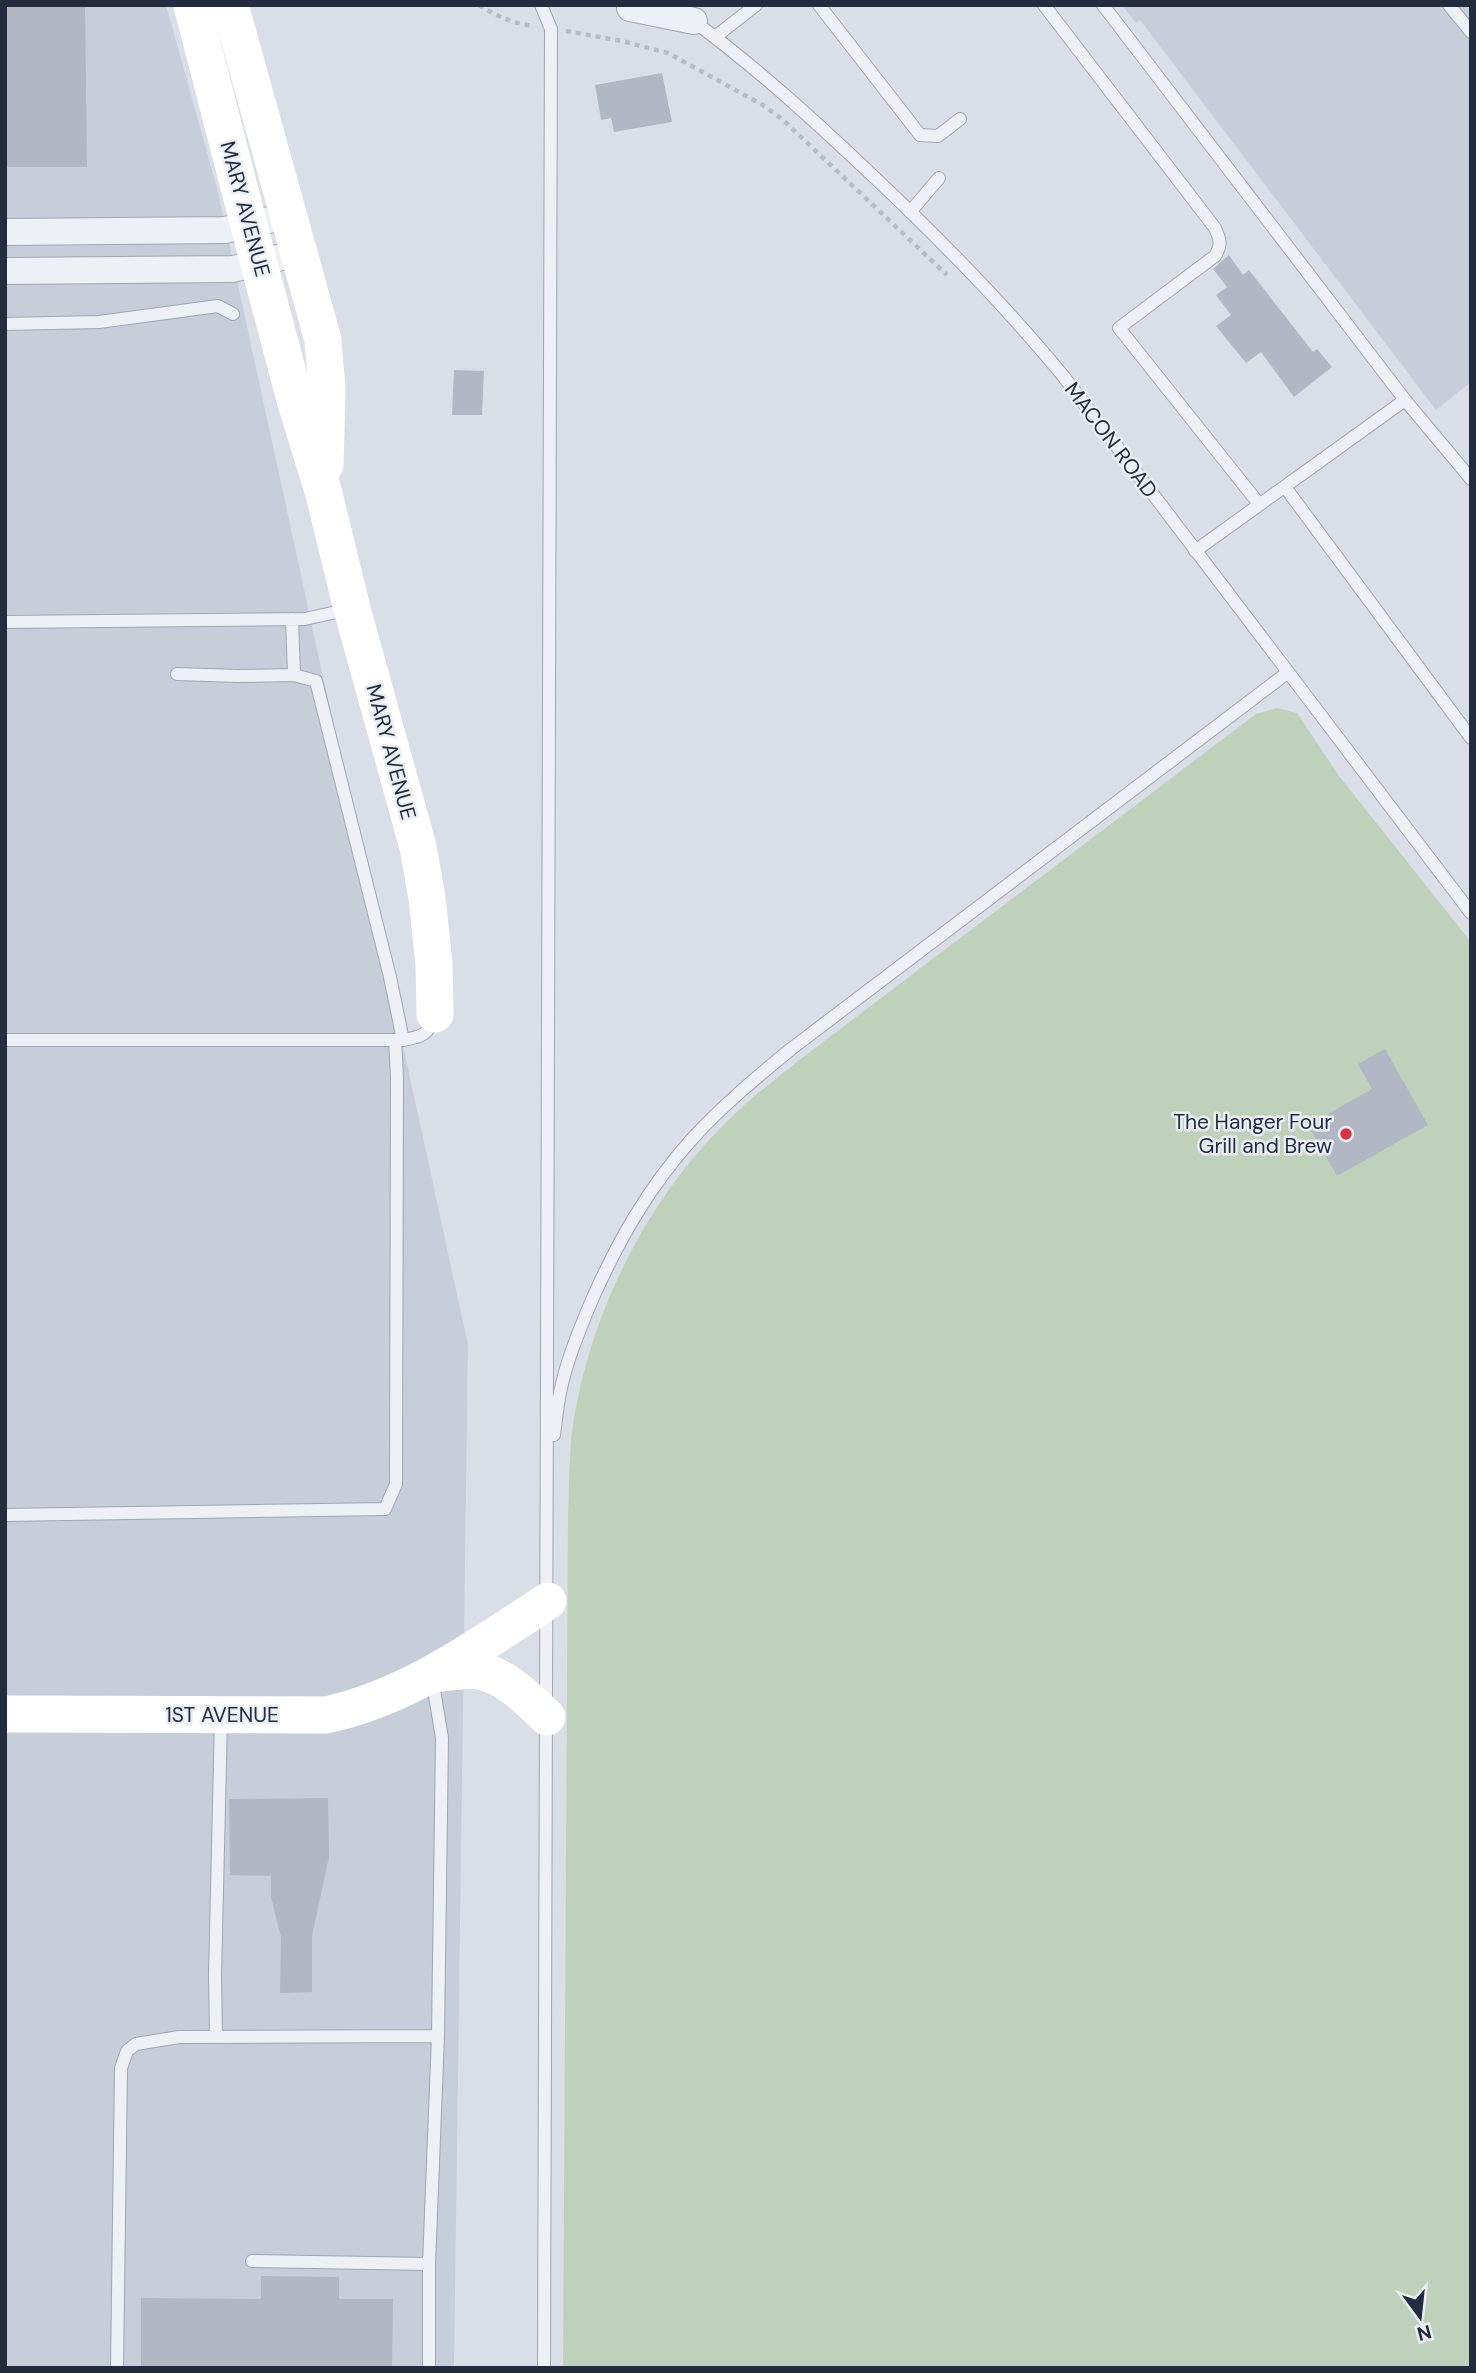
<svg xmlns="http://www.w3.org/2000/svg" width="1476" height="2373" viewBox="0 0 1476 2373" font-family="'DM Sans',sans-serif">
  <style>
    .built { fill: #c8ced9 }
    .green { fill: #c0d1bb }
    .building { fill: #b1b8c4 }
    .lines { fill: none; stroke-linecap: round; stroke-linejoin: round }
    .lane-casing { stroke: #9fa6b1; stroke-width: 14 }
    .street-casing { stroke: #9fa6b1; stroke-width: 28 }
    .path { stroke: #b8bdc5; stroke-width: 4.5; stroke-dasharray: 5 5; stroke-linecap: butt }
    .lane { stroke: #edf0f5; stroke-width: 12 }
    .street { stroke: #edf0f5; stroke-width: 26 }
    .secondary { stroke: #fff; stroke-width: 37 }
    .poi-dot { fill: #da3145; stroke: #eaeef5; stroke-width: 2.5 }
    .labels { text-anchor: middle; stroke-width: 5; stroke-linejoin: round; paint-order: stroke }
    .street-label { font-size: 21px; fill: #232c3e; stroke: #eaeef5 }
    .poi-label { font-size: 21px; fill: #232c3e; stroke: #eaeef5; text-anchor: end }
  </style>
  <rect width="100%" height="100%" fill="#dadfe7"/>
  <path class="built" d="M 5,5 L 166,5 L 217,188 L 468,1345 L 454,2368 L 5,2368 Z
    M 1122,5 L 1471,5 L 1471,382 L 1436,410 L 1140,20 L 1136,23 Z"/>
  <path class="green" d="M 1277,708 L 1297,713 L 1339,776 L 1471,942 L 1471,2368 L 563,2368 L 568,1515 C 569,1491 569,1465 571,1440 C 586,1317 648,1193 740,1109 C 758,1092 779,1077 798,1061 L 1256,714 Z"/>
  <path class="building" d="M 5,5 L 85,5 L 87,167 L 5,167 Z
    M 662,73 L 672,122 L 614,132 L 611,118 L 601,120 L 595,85 Z
    M 1229,255 L 1243,275 L 1249,270 L 1313,352 L 1317,349 L 1332,367 L 1294,397 L 1261,352 L 1246,363 L 1216,326 L 1231,315 L 1216,295 L 1227,287 L 1213,269 Z
    M 454,370 L 484,371 L 482,415 L 452,415 Z
    M 1385,1049 L 1428,1125 L 1337,1176 L 1308,1125 L 1372,1089 L 1358,1064 Z
    M 328,1798 L 329,1857 L 312,1936 L 312,1992 L 280,1993 L 281,1937 L 271,1897 L 271,1876 L 230,1875 L 229,1799 Z
    M 261,2276 L 339,2277 L 339,2299 L 393,2299 L 392,2368 L 141,2368 L 141,2298 L 261,2299 Z"/>
  <g class="lines">
    <defs>
      <path id="lane" d="M 541,5 L 551,29 L 544,2368
        M 819,5 L 920,135 L 938,136 L 960,119
        M 1044,5 L 1215,228 C 1220,239 1222,245 1215,256 L 1119,328 L 1259,504
        M 1103,5 L 1405,400
        M 1449,5 L 1471,32
        M 692,20 C 757,68 815,121 873,176 C 941,240 1005,305 1064,377 L 1471,913
        M 715,37 L 756,5
        M 910,212 L 939,178
        M 5,324 L 99,322 L 218,306 L 233,314
        M 1285,487 L 1471,738
        M 1195,551 L 1405,400 L 1471,479
        M 292,619 L 294,675
        M 5,622 L 305,619 L 350,609
        M 177,674 L 238,676 L 294,675 L 316,681 L 390,977 L 403,1040
        M 5,1040 L 403,1040 C 421,1037 429,1035 434,1016
        M 554,1435 C 556,1421 557,1407 560,1393 C 566,1362 579,1331 591,1302 C 618,1241 648,1188 692,1139 C 722,1106 757,1077 791,1049 L 1287,673
        M 5,1515 L 385,1509 L 396,1484 L 397,1077 L 395,1040
        M 216,2037 L 215,1975 L 221,1719
        M 252,2261 L 429,2264
        M 117,2368 L 121,2068 L 127,2051 L 136,2044 L 179,2037 L 438,2036
        M 429,2368 L 429,2264 L 438,2036 L 442,1738 L 432,1678"/>
      <path id="street" d="M 630,8 L 694,21
        M 5,232 L 225,230 L 287,216
        M 5,271 L 233,269 L 298,253"/>
    </defs>
    <use href="#lane" class="lane-casing"/>
    <use href="#street" class="street-casing"/>
    <path class="path" d="M 479,5 C 496,16 512,23 533,26
      M 566,31 L 622,41 L 668,53 L 761,104 L 782,119 L 947,275"/>
    <use href="#lane" class="lane"/>
    <use href="#street" class="street"/>
    <path class="secondary" d="M 192,5 L 259,264 L 296,403 L 324,494 L 352,609 L 418,847 L 427,898 L 434,964 L 435,1014
      M 230,5 L 323,340 L 327,390 L 325,465
      M 436,1674 C 449,1672 466,1669 480,1671 C 506,1676 529,1700 547,1717
      M 5,1714 L 326,1715 C 407,1698 479,1646 548,1601"/>
  </g>
  <circle class="poi-dot" cx="1346" cy="1134" r="7"/>
  <g class="labels">
    <g class="street-label">
      <text transform="translate(245 209) rotate(75)" y="7">MARY AVENUE</text>
      <text transform="translate(1111 440) rotate(53)" y="7">MACON ROAD</text>
      <text transform="translate(391 752) rotate(75)" y="7">MARY AVENUE</text>
      <text x="222" y="1722">1ST AVENUE</text>
    </g>
    <g class="poi-label">
      <text x="1332" y="1129">The Hanger Four<tspan x="1332" dy="24">Grill and Brew</tspan></text>
    </g>
  </g>
  <rect width="1476" height="2373" fill="none" stroke="#232c3e" stroke-width="14"/>
  <g transform="translate(1420 2317) rotate(165)" stroke="#eaeef5" stroke-width="5" paint-order="stroke">
  <path d="M0-5L12 26L0 18L-12 26Z" fill="#232c3e"/>
  <text y="-10" font-size="19" font-weight="bold" text-anchor="middle" fill="#232c3e">N</text>
  </g>
</svg>
